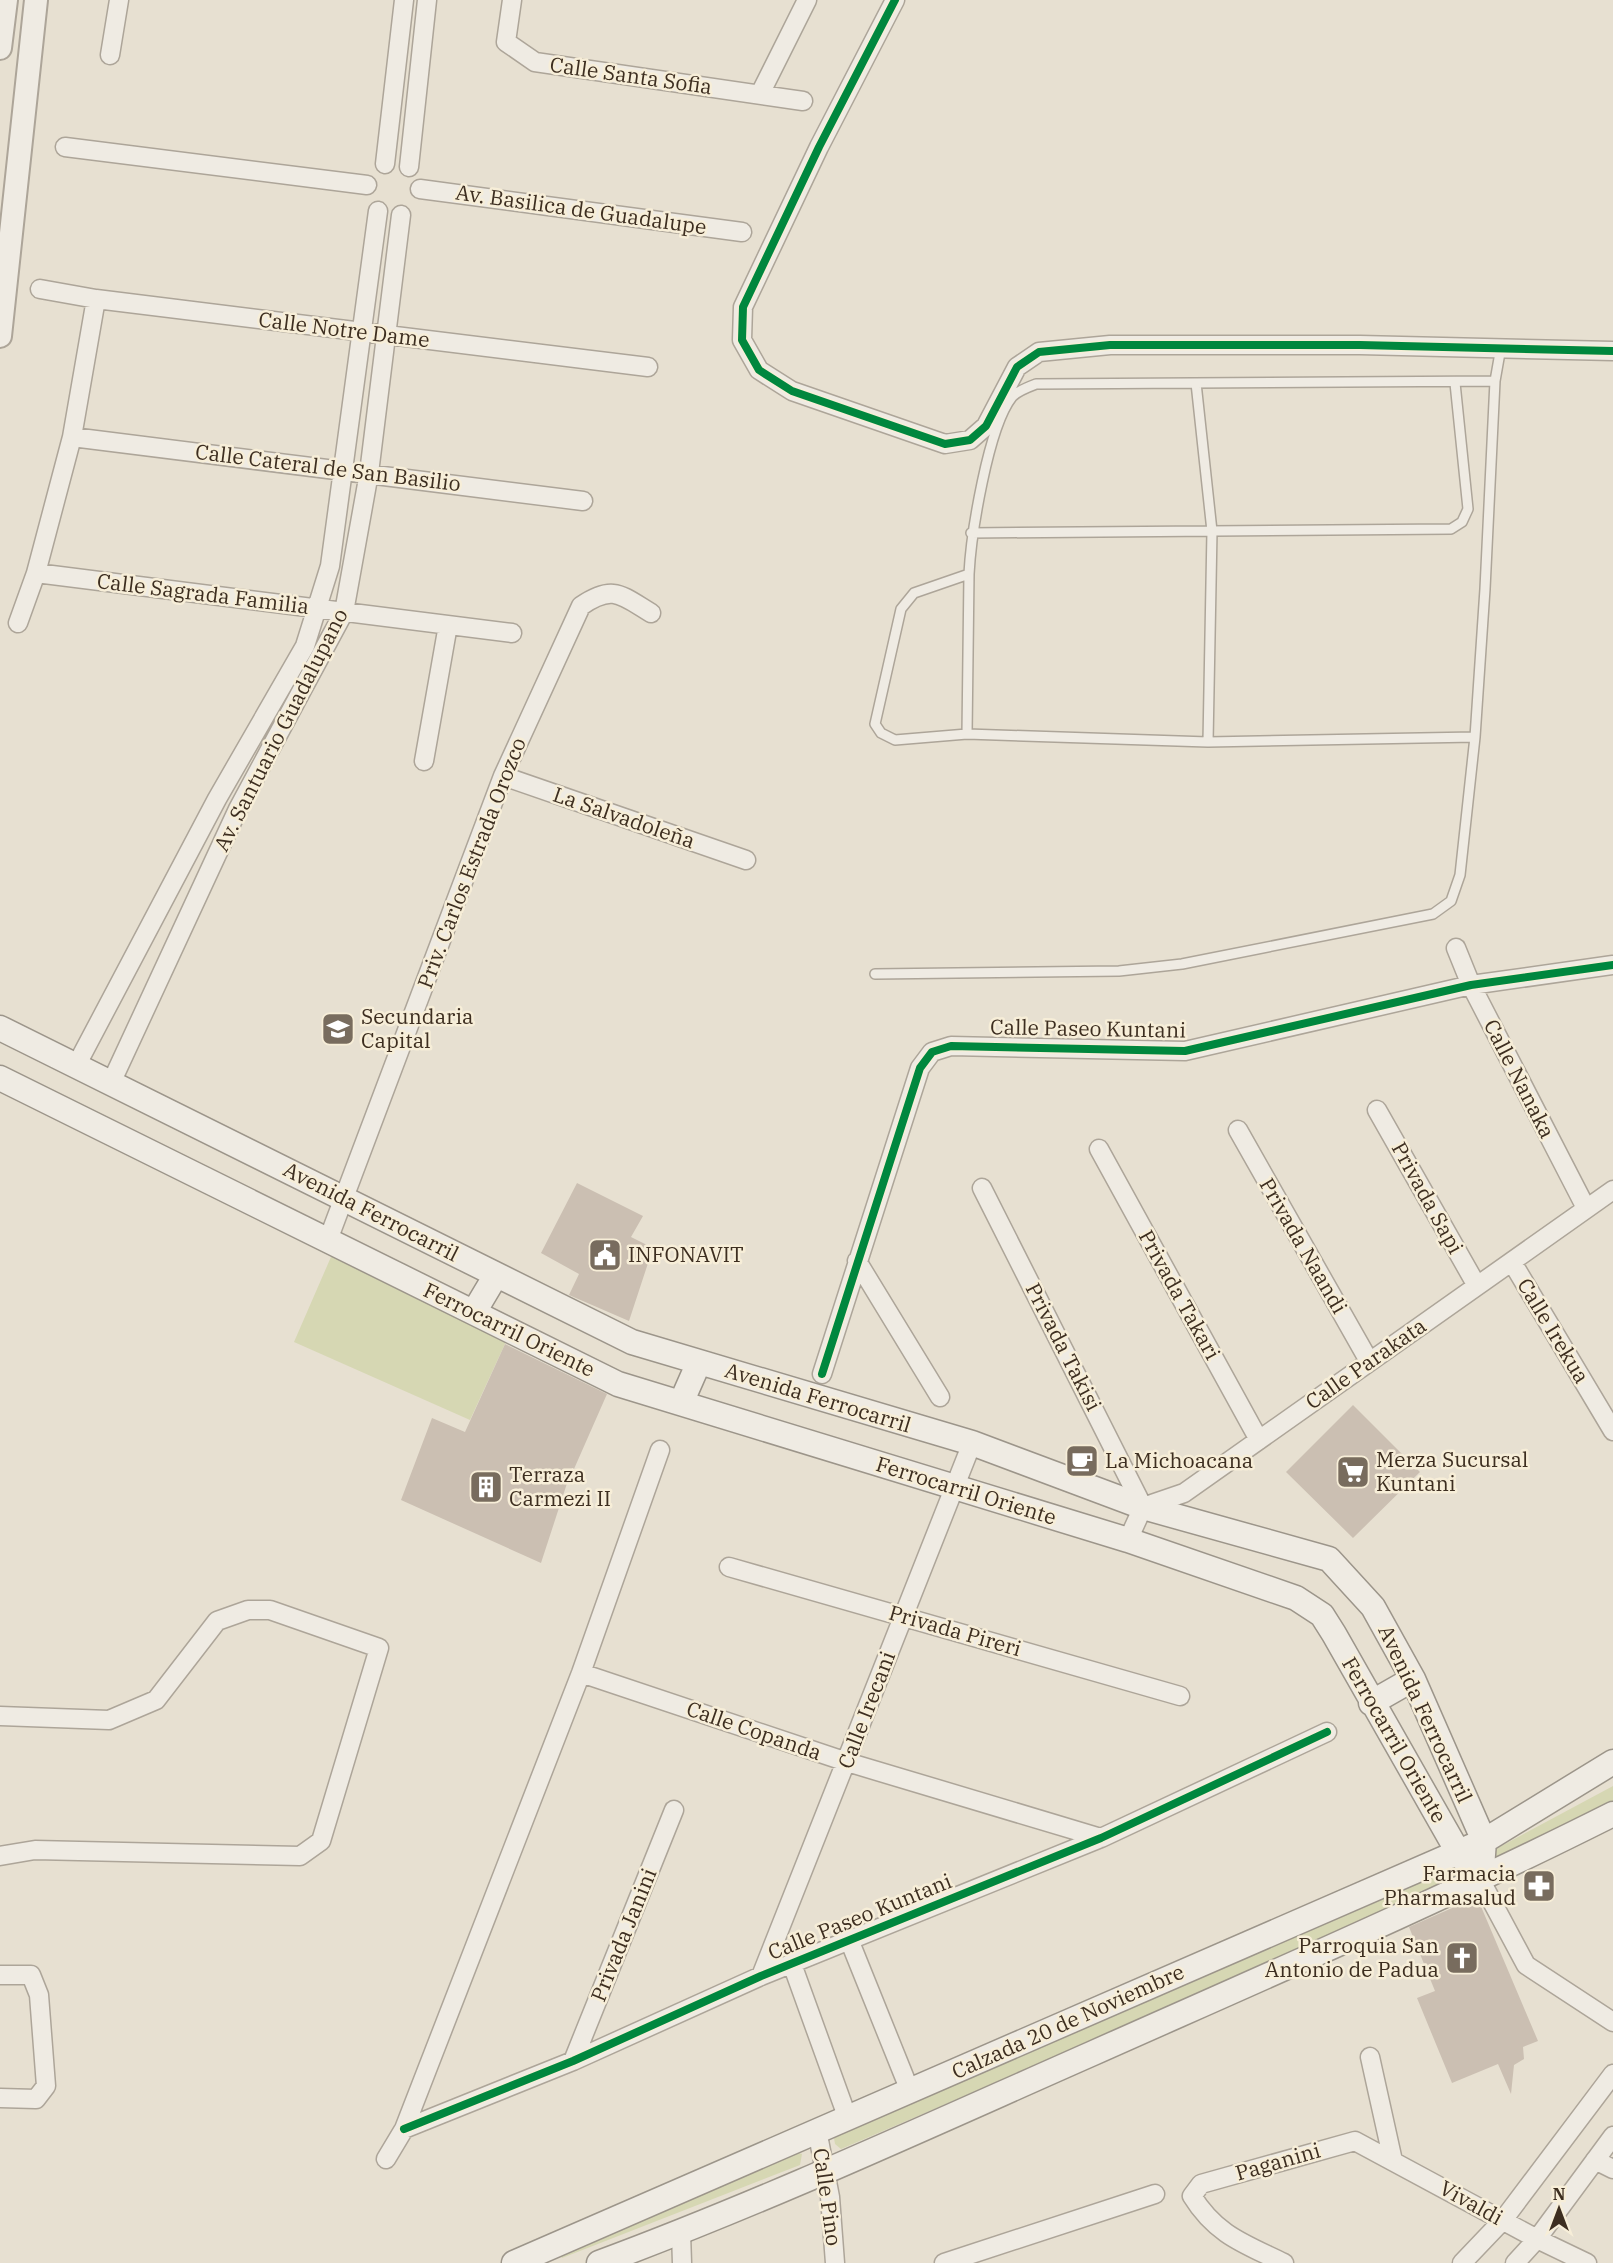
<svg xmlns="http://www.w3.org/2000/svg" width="1613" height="2263" viewBox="0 0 1613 2263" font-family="'IBM Plex Serif',serif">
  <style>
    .green { fill: #d6d7b3 }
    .building { fill: #cbbfb2 }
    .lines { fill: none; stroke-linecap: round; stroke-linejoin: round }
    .service-casing { stroke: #ada599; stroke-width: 12 }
    .minor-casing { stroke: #ada599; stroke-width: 21 }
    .tertiary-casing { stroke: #ada599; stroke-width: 26 }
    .secondary-casing { stroke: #9c958a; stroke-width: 27 }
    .service { stroke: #efebe3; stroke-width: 9 }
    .minor { stroke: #efebe3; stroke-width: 18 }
    .tertiary { stroke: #efebe3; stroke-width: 22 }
    .secondary { stroke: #efebe3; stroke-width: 24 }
    .cycleway-casing { stroke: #f7eed8; stroke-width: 11 }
    .cycleway { stroke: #00873e; stroke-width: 8 }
    .labels { text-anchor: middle; stroke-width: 5; stroke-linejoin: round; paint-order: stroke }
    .street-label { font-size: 21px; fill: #3d2e20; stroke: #f7eed8 }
    .poi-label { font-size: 21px; fill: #3d2e20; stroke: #f7eed8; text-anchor: start }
  </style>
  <rect width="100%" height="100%" fill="#e7e0d1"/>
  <path class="green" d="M 334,1250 L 509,1335 L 470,1420 L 294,1342 Z
    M 1613,1786 L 1613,1811 L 1494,1860 L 1494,1850 Z
    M 1454,1864 L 1465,1872 L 1461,1883 L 841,2149 L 835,2144 L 833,2132 Z
    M 793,2151 L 802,2154 L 800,2165 L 562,2258 L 557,2250 Z"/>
  <path class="building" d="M 577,1183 L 643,1216 L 631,1237 L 653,1248 L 629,1321 L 569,1295 L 579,1274 L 541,1253 Z
    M 505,1344 L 607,1394 L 574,1469 L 572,1468 L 541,1563 L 401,1500 L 432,1418 L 465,1432 Z
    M 1353,1405 L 1420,1472 L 1353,1538 L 1286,1472 Z
    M 1477,1897 L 1538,2041 L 1523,2047 L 1524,2059 L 1514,2065 L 1511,2094 L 1498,2064 L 1452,2083 L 1417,1998 L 1435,1991 L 1409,1927 Z"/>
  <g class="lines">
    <defs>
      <path id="service" d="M 1196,383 L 1212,531 L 1208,742
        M 971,533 L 1451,529 L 1462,522 L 1468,509 L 1455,383
        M 967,734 L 969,574
        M 1475,737 L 1208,742 L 967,734 L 895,740 L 881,733 L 875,724 L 901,609 L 914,593 L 969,574 C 971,535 988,427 1012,397 C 1017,391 1028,387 1036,384 L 1495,381
        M 875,974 L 1119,971 L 1182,964 L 1433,914 L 1451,901 L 1460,875 L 1475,737 L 1485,589 L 1495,381 L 1501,347"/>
      <path id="minor" d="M 512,0 L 506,42 L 535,62 L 803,101
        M 895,0 L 819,147 L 743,307 L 742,340 L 759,370 L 792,391 L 945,444 L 970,440 L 986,426 L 1017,367 L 1039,352 L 1110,345 L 1360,345 L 1613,351
        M 110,55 L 119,0
        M 760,94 L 807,0
        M 65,147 L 367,185
        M 385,164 L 404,0
        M 409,167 L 427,0
        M 420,189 L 742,232
        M 40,289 L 96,299 L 648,367
        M 72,437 L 583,501
        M 36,573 L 512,633
        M 18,623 L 36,573 L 72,437 L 96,299
        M 424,761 L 448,625
        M 503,776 L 746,860
        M 1456,948 L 1471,985 L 1586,1208
        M 76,1066 L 217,799 L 305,646 L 330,566 L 378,211
        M 111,1083 L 238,809 L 344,612 L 369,473 L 401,215
        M 1377,1110 L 1477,1286
        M 1238,1130 L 1369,1361
        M 1099,1149 L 1259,1440
        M 982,1188 L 1143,1507
        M 328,1240 L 503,776 L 581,606 C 613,584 621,595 651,613
        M 857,1261 L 940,1397
        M 1512,1262 L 1613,1431
        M 822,1374 L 920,1068 L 932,1052 L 951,1046 L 1185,1051 L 1471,985 L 1613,965
        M 1128,1540 L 1143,1507 L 1184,1493 L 1613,1190
        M 729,1567 L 1180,1696
        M 581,1673 L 847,1762 L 1101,1838
        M 0,1716 L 109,1720 L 156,1700 L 217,1621 L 248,1610 L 270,1610 L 379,1648 L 321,1841 L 300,1856 L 35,1850 L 0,1856
        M 1481,1881 L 1526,1965 L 1613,2022
        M 850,1942 L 910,2091
        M 792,1964 L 848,2119
        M 0,1975 L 31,1975 L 39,1995 L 46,2086 L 36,2099 L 0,2098
        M 761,1976 L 972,1443
        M 1370,2057 L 1393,2161
        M 573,2061 L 674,1810
        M 404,2129 L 573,2061 L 761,1976 L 1101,1838 L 1327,1732
        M 817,2130 L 830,2197 L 835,2263
        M 386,2159 L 404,2129 L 581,1673 L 660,1450
        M 1595,2160 L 1613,2169
        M 681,2233 L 682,2263
        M 944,2263 L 1155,2194
        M 1284,2263 C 1245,2244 1216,2235 1192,2196 L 1201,2184 L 1355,2141 L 1537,2239 L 1587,2263
        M 1462,2263 L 1503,2220 L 1613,2074
        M 1515,2263 L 1537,2239 L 1613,2136"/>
      <path id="tertiary" d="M 0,48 L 6,0
        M 0,336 L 36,0"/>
      <path id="secondary" d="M 0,1028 L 632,1342 L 972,1443 L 1143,1507 L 1329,1559 L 1373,1607 L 1413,1679 L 1484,1841 L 1481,1881
        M 0,1078 L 618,1384 L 1128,1540 L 1296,1598 L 1322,1615 L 1334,1634 L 1458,1852 L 1481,1881
        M 474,1312 L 496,1275
        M 681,1403 L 699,1362
        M 1371,1703 L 1413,1679
        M 514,2263 L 1484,1841 L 1613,1762
        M 599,2263 C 766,2201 928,2126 1091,2054 C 1266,1976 1442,1900 1613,1814"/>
    </defs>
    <use href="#service" class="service-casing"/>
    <use href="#minor" class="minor-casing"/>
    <use href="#tertiary" class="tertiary-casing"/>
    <use href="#secondary" class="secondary-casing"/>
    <use href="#service" class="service"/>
    <use href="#minor" class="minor"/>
    <use href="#tertiary" class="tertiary"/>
    <use href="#secondary" class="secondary"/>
    <defs>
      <path id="cycleway" d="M 895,0 L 819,147 L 743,307 L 742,340 L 759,370 L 792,391 L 945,444 L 970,440 L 986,426 L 1017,367 L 1039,352 L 1110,345 L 1360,345 L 1613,351
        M 822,1374 L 920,1068 L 932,1052 L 951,1046 L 1185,1051 L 1471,985 L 1613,965
        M 404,2129 L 573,2061 L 761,1976 L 1101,1838 L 1327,1732"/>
    </defs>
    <use href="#cycleway" class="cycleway-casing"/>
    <use href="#cycleway" class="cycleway"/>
  </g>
  <defs>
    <symbol id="school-square" viewBox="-11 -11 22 22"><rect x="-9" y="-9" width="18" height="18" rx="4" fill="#786c5e" stroke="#f7eed8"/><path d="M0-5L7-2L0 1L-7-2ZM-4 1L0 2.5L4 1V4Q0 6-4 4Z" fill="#fff"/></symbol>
    <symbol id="civic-square" viewBox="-11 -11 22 22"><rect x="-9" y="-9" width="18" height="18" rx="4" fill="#786c5e" stroke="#f7eed8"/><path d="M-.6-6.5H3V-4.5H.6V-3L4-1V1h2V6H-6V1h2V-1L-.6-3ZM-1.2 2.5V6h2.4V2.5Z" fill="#fff"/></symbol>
    <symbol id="cafe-square" viewBox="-11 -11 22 22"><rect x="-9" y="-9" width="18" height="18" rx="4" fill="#786c5e" stroke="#f7eed8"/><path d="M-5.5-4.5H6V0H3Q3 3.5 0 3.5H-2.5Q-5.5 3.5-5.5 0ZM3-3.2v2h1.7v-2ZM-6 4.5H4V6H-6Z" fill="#fff"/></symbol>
    <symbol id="supermarket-square" viewBox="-11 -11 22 22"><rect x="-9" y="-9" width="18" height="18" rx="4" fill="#786c5e" stroke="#f7eed8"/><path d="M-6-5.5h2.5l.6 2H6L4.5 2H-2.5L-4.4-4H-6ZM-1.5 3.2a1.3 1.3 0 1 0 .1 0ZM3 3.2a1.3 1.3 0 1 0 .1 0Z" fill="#fff"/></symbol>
    <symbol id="building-square" viewBox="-11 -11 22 22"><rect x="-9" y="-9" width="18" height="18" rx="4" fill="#786c5e" stroke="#f7eed8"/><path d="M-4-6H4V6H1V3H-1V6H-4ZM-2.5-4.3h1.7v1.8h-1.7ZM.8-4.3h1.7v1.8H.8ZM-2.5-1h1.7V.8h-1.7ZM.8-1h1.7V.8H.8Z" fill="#fff"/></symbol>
    <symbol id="pharmacy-square" viewBox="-11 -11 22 22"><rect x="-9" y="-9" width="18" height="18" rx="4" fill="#786c5e" stroke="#f7eed8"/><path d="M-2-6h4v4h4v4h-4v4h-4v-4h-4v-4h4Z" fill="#fff"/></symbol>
    <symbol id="church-square" viewBox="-11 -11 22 22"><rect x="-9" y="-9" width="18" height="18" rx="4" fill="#786c5e" stroke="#f7eed8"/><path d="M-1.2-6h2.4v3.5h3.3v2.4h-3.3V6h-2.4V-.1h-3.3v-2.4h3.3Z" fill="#fff"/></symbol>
  </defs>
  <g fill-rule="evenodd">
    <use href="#school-square" x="319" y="1010" width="38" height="38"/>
    <use href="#civic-square" x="586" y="1236" width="38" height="38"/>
    <use href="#cafe-square" x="1063" y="1442" width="38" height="38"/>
    <use href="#supermarket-square" x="1334" y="1453" width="38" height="38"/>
    <use href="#building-square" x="467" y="1468" width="38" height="38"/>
    <use href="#pharmacy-square" x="1520" y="1867" width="38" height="38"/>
    <use href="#church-square" x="1443" y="1939" width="38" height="38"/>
  </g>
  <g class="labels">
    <g class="street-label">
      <text transform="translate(631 76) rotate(8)" y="7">Calle Santa Sofia</text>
      <text transform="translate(581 210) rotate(8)" y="7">Av. Basilica de Guadalupe</text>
      <text transform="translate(344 330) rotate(7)" y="7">Calle Notre Dame</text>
      <text transform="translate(328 468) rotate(7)" y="7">Calle Cateral de San Basilio</text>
      <text transform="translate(203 594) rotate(7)" y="7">Calle Sagrada Familia</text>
      <text transform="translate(281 730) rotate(-63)" y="7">Av. Santuario Guadalupano</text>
      <text transform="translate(624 818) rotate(19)" y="7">La Salvadoleña</text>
      <text transform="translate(472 863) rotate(-69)" y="7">Priv. Carlos Estrada Orozco</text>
      <text transform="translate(1088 1029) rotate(1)" y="7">Calle Paseo Kuntani</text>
      <text transform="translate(1519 1079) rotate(63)" y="7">Calle Nanaka</text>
      <text transform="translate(1427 1198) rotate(61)" y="7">Privada Sapi</text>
      <text transform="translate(371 1212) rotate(27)" y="7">Avenida Ferrocarril</text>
      <text transform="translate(1303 1246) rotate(60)" y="7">Privada Naandi</text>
      <text transform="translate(1179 1295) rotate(61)" y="7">Privada Takari</text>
      <text transform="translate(509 1330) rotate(26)" y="7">Ferrocarril Oriente</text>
      <text transform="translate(1553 1331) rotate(59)" y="7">Calle Irekua</text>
      <text transform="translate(1063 1347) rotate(63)" y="7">Privada Takisi</text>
      <text transform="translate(1366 1364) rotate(-35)" y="7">Calle Parakata</text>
      <text transform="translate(818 1398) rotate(17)" y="7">Avenida Ferrocarril</text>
      <text transform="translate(966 1491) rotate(17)" y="7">Ferrocarril Oriente</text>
      <text transform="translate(955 1631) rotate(16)" y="7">Privada Pireri</text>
      <text transform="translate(867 1710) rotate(-69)" y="7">Calle Irecani</text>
      <text transform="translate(1425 1714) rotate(65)" y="7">Avenida Ferrocarril</text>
      <text transform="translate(754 1731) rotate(19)" y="7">Calle Copanda</text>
      <text transform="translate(1394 1740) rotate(60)" y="7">Ferrocarril Oriente</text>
      <text transform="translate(860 1917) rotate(-22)" y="7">Calle Paseo Kuntani</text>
      <text transform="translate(624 1935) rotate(-68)" y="7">Privada Janini</text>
      <text transform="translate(1068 2022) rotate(-24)" y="7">Calzada 20 de Noviembre</text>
      <text transform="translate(1278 2162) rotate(-16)" y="7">Paganini</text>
      <text transform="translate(827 2197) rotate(82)" y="7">Calle Pino</text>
      <text transform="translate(1471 2203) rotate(29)" y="7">Vivaldi</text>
    </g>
    <g class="poi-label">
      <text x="361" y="1024">Secundaria<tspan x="361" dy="24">Capital</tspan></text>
      <text x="628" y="1262">INFONAVIT</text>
      <text x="1376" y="1467">Merza Sucursal<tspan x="1376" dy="24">Kuntani</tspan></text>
      <text x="1105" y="1468">La Michoacana</text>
      <text x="509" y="1482">Terraza<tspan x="509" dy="24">Carmezi II</tspan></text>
      <text x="1516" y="1881" text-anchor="end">Farmacia<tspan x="1516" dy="24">Pharmasalud</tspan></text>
      <text x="1439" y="1953" text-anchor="end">Parroquia San<tspan x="1439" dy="24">Antonio de Padua</tspan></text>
    </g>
  </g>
  <g transform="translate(1559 2209)" stroke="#f7eed8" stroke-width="4.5" paint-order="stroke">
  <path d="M0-4.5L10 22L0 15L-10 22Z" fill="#3d2e20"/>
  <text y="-9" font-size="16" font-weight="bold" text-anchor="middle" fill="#3d2e20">N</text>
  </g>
</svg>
